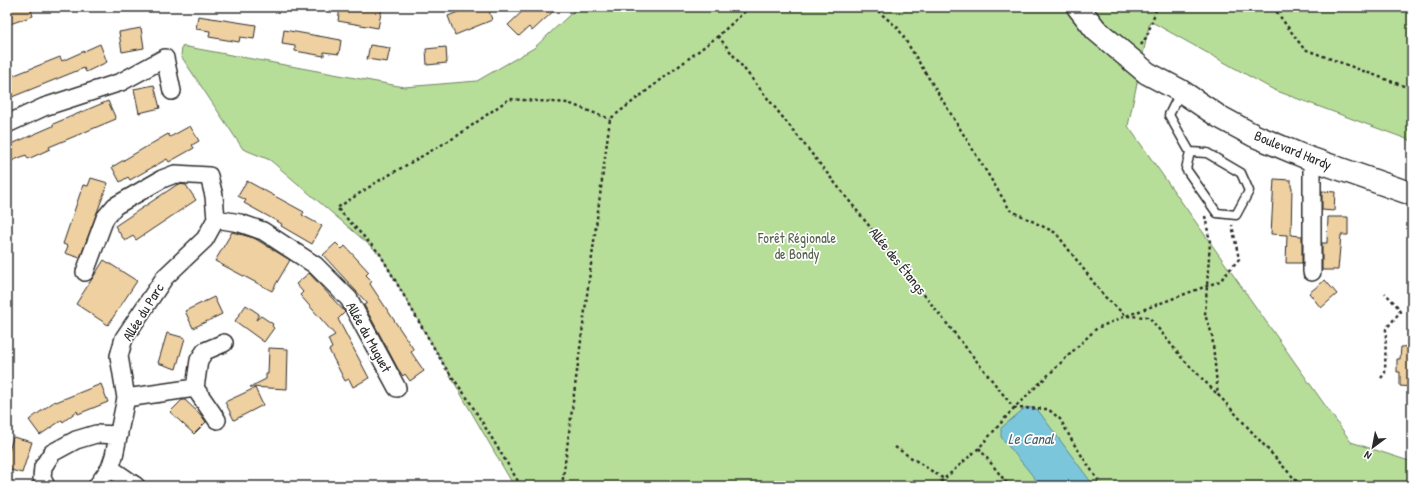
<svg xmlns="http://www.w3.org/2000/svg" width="1419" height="493" viewBox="0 0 1419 493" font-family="'Patrick Hand',sans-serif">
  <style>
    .green { fill: #b7de99; stroke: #718462 }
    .water { fill: #7cc6dc; stroke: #5c8895 }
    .building { fill: #efd0a1; stroke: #2b2b2b }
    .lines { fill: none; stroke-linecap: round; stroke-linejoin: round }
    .lane-casing { stroke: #2b2b2b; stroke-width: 11 }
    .street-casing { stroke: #2b2b2b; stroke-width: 20 }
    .secondary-casing { stroke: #2b2b2b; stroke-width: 25 }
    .path { stroke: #2b2b2b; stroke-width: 2.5; stroke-dasharray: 3 3; stroke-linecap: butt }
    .lane { stroke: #fff; stroke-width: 8 }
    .street { stroke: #fff; stroke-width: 17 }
    .secondary { stroke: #fff; stroke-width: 22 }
    .labels { text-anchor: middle; stroke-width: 3.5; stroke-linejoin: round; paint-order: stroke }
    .street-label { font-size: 14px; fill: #2b2b2b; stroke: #fff }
    .park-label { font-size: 14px; fill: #55614c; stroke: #fff }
    .water-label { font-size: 15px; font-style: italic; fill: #476169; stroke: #fff }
  </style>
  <rect width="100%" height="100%" fill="#fff"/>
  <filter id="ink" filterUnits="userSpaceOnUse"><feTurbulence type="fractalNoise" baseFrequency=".025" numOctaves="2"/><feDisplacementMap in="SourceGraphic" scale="8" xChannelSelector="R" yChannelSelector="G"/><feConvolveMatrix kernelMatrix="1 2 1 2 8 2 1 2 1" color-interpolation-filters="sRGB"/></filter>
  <g filter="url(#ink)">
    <path class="green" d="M 578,7 L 1412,7 L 1412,141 L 1274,90 L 1150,21 L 1128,126 L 1351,442 L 1412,462 L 1412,486 L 514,486 L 380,254 L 270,160 L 243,149 L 181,56 L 182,46 L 404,87 L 477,81 L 534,48 Z"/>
    <path class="water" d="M 1026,407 L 1037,409 L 1094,486 L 1041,486 L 1001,437 L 1001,428 Z"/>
    <path class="building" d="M 13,7 L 30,7 L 33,16 L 7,25 L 7,9 Z
      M 340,7 L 374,7 L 382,8 L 378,28 L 338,21 Z
      M 470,7 L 488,7 L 492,20 L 455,35 L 448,16 Z
      M 527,7 L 558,7 L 532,31 L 529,27 L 519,36 L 508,25 Z
      M 198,16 L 256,25 L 254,39 L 240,37 L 239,42 L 209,37 L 210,31 L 196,29 Z
      M 141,28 L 144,48 L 122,52 L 119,32 Z
      M 284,30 L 341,40 L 339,54 L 324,52 L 324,56 L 295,51 L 295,46 L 282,44 Z
      M 100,44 L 107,62 L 86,72 L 84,68 L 7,99 L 7,78 L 60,57 L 62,61 Z
      M 370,45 L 390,48 L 387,62 L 367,59 Z
      M 446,47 L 447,63 L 427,65 L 426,49 Z
      M 154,85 L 160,108 L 139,113 L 134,89 Z
      M 108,101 L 116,119 L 49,147 L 50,149 L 28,159 L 26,155 L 7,163 L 7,146 L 53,126 L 53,124 Z
      M 190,126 L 199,141 L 192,145 L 194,148 L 169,162 L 167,159 L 130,180 L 128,177 L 120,182 L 112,167 L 168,134 L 170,137 Z
      M 91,178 L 108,183 L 80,258 L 65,253 L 68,246 L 63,244 L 83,185 L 88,186 Z
      M 1274,179 L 1291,180 L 1291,187 L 1292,187 L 1291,235 L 1302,236 L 1302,263 L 1286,263 L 1287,235 L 1271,234 Z
      M 247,181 L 304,212 L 302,215 L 322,226 L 312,244 L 281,226 L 282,224 L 244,203 L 246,200 L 238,196 Z
      M 178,184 L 186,185 L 196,200 L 136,240 L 133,236 L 125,241 L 115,226 Z
      M 1322,191 L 1335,192 L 1334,211 L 1322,210 Z
      M 1328,217 L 1348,217 L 1348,235 L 1341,235 L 1338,270 L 1322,270 L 1322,243 L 1327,243 Z
      M 232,232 L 254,238 L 290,260 L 272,291 L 215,261 Z
      M 336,243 L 342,249 L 345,246 L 369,272 L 366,275 L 372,281 L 370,284 L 414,350 L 411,352 L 424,371 L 410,381 L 405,374 L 403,376 L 398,369 L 364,305 L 367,303 L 323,255 Z
      M 104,260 L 137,281 L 108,325 L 76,304 Z
      M 309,273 L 345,312 L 338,319 L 369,378 L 353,387 L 349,379 L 345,381 L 329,350 L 332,348 L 328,339 L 335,335 L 300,295 L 303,292 L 296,284 Z
      M 1325,280 L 1337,294 L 1321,308 L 1309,293 Z
      M 214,297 L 222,314 L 193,328 L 185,311 Z
      M 246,305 L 259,314 L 256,320 L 261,316 L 273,324 L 272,326 L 274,328 L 264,342 L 235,321 Z
      M 167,333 L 185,338 L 176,369 L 158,363 Z
      M 1412,346 L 1412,387 L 1400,386 L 1400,372 L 1397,372 L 1397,359 L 1400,359 L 1401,347 Z
      M 269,348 L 288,349 L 287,389 L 250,387 L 266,379 L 266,374 L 268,374 Z
      M 101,384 L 108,402 L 78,414 L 77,411 L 63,422 L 62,420 L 40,435 L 29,420 L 55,401 L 56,402 Z
      M 255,388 L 263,405 L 234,420 L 225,402 Z
      M 182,400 L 185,400 L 201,415 L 206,422 L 194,434 L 170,412 Z
      M 13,437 L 32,442 L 22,473 L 7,469 L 7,458 Z"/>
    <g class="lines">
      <defs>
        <path id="lane" d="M 1181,91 L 1169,115 L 1190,152 L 1186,169 L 1217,213 L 1236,215 L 1249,191 L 1241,173 L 1207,153 L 1190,152"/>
        <path id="street" d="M 7,124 L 44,107 L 121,82 L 165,58 L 172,91
          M 216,219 L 240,223 L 263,231 L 315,265 L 349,299 L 397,388
          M 85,272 L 105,218 L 115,206 L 162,179 L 175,174 L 209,176 L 214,196 L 216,219 L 205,239 L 165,277 L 124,338 L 119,356 L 126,398 L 114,456 L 110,468 L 97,486
          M 1312,272 L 1312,160
          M 126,398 L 195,388
          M 217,420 L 195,388 L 199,360 L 205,351 L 224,343
          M 110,468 L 136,486
          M 46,486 L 42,478 L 43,467 L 52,453 L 76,440 L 96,434 L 119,435"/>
        <path id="secondary" d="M 1078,7 L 1096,30 L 1147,73 L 1181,91 L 1218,116 L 1255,136 L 1303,156 L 1412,194"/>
      </defs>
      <use href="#lane" class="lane-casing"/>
      <use href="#street" class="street-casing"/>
      <use href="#secondary" class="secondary-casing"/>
      <path class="path" d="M 873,7 L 898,28 L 1010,210 L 1056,233 L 1104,296 L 1126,316 L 1149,317 L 1182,358 L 1223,400 L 1301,486
        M 1273,7 L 1304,49 L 1412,89
        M 718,36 L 1014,408
        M 1141,45 L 1147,36 L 1157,7
        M 1205,216 L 1210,242 L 1205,315 L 1212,334 L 1218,395
        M 1381,378 L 1385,373 L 1386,329 L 1400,312 L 1397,306 L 1385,293
        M 1014,408 L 1048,409 L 1060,419 L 1074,444 L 1102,486
        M 895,447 L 944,479
        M 979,448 L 1009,486
        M 521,486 L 468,399 L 445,367 L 380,254 L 337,208 L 377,182 L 457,136 L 509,99 L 568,103 L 610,119
        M 562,486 L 610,119 L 718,36 L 750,7
        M 936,486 L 979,448 L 1014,408 L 1097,328 L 1126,316 L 1220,281 L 1239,259 L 1232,225"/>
      <use href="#lane" class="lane"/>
      <use href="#street" class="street"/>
      <use href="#secondary" class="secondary"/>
    </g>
  </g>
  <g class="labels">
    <g class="street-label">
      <text transform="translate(1293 150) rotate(22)" y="5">Boulevard Hardy</text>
      <text transform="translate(898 261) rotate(51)" y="5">Allée des Étangs</text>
      <text transform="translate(143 312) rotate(-58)" y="5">Allée du Parc</text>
      <text transform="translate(369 337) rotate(61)" y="5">Allée du Muguet</text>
    </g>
    <g class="park-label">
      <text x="797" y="243">Forêt Régionale<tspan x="797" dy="16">de Bondy</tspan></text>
    </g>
    <g class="water-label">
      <text x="1031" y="444">Le Canal</text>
    </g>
  </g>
  <rect width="1419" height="493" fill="none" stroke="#fff" stroke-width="24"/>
  <rect x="12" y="12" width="1395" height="469" fill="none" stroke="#2b2b2b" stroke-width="1.5" filter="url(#ink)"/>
  <g transform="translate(1373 447) rotate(212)" stroke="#ffffff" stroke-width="3" paint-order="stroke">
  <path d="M0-3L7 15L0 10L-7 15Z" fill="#2b2b2b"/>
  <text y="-6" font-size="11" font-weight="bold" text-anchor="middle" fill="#2b2b2b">N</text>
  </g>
</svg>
